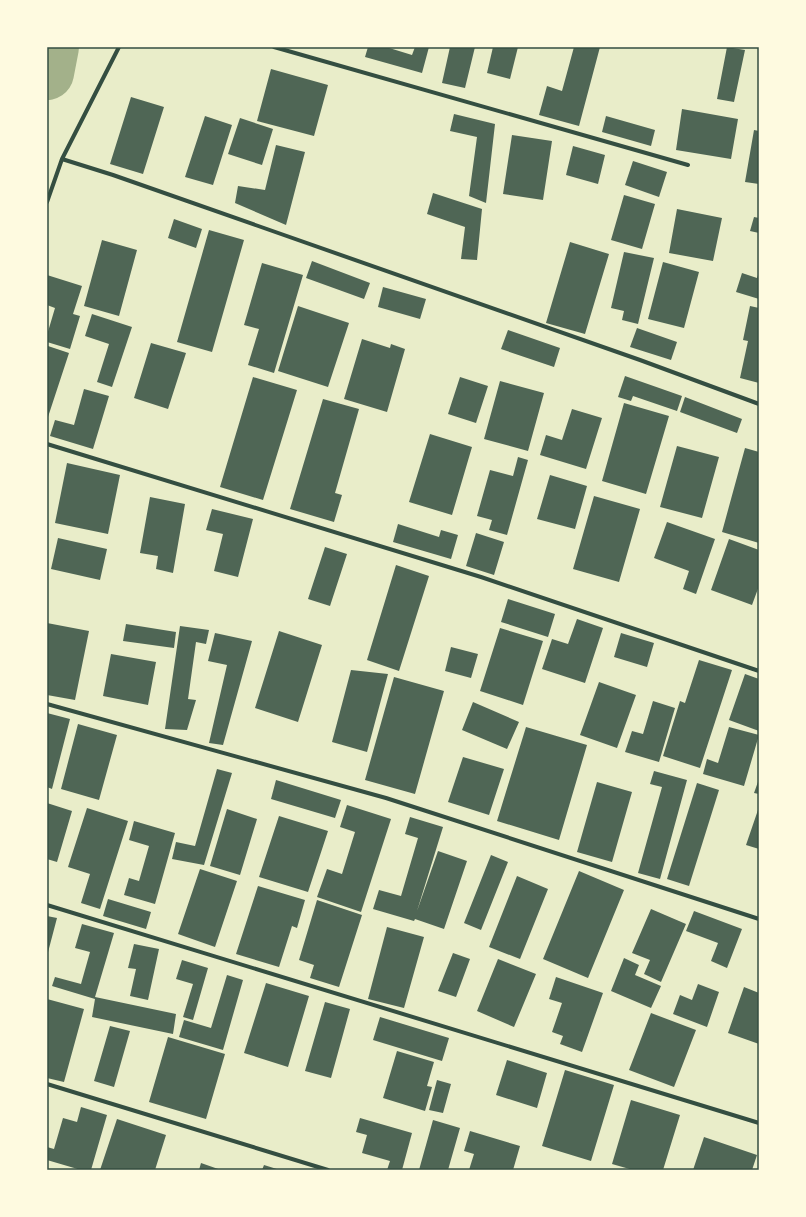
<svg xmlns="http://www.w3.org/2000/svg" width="806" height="1217" viewBox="0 0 806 1217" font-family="Quicksand,sans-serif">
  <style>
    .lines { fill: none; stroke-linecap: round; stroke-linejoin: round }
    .river { stroke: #a3b18a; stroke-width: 54 }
    .building { fill: #4f6655 }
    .minor { stroke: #344e41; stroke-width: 4 }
    .neatline { fill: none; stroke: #344e41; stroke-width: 1.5 }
  </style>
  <rect width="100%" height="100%" fill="#e9edc9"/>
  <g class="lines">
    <path class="river" d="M 47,73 L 52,47"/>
  </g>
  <path class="building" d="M 368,47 L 386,47 L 412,55 L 415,47 L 429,47 L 422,73 L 365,57 Z
    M 450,47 L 475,47 L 465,88 L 442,83 Z
    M 493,47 L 518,47 L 510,79 L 487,73 Z
    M 574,47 L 600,47 L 579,126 L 539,115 L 547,86 L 562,91 Z
    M 727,47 L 745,50 L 734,102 L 717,99 Z
    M 271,69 L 328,85 L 314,136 L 257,121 Z
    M 131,97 L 164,107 L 143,174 L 110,164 Z
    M 682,109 L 738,119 L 731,159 L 676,150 Z
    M 454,114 L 495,124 L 486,203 L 469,196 L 477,137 L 450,131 Z
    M 205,116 L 232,125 L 213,185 L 185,177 Z
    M 606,116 L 655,130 L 651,146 L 602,132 Z
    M 240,118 L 273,129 L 262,165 L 228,154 Z
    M 754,130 L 759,131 L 759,184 L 745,182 Z
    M 512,135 L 552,141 L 543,200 L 503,194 Z
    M 276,145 L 305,152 L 286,225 L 235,203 L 238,186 L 265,190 Z
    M 573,146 L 605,155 L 598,184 L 566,175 Z
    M 633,161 L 667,172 L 659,197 L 625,185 Z
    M 433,193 L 482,209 L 477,260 L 461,259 L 465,227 L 427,214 Z
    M 624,195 L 655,204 L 642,249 L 611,240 Z
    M 677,209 L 722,218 L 713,261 L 669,253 Z
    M 754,217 L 759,218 L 759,233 L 750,231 Z
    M 174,219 L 202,229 L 196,248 L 168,238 Z
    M 209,230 L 244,240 L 212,352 L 177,342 Z
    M 102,240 L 137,250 L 119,316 L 84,306 Z
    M 570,242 L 609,254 L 585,334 L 546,323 Z
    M 624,252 L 654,258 L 638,324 L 622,320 L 624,311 L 611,308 Z
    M 312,261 L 370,283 L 364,299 L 306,278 Z
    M 663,262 L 699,272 L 684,328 L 648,319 Z
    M 262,263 L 303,275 L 274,373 L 248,365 L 259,329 L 244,325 Z
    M 759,272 L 759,299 L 736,292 L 742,273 L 757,278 Z
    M 47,275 L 82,286 L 73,314 L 80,316 L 70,349 L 47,342 L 47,335 L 55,308 L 47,305 Z
    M 383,287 L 426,299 L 420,319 L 378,307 Z
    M 298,306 L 349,323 L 328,387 L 278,371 Z
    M 750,306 L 759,308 L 759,383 L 740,378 L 748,341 L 743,340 Z
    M 92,314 L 132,327 L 112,387 L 97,382 L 109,344 L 85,336 Z
    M 637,328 L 677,342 L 671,360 L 630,347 Z
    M 508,330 L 560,348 L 554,367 L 501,349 Z
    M 362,339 L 390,348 L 391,344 L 405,349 L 387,412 L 344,399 Z
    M 151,343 L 186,353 L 168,409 L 134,398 Z
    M 48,346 L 69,353 L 47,420 L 47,348 Z
    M 625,376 L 682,396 L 677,411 L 633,396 L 631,401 L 618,397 Z
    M 253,377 L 297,390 L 263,500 L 220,487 Z
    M 460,377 L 488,386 L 476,423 L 448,414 Z
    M 500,381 L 544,393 L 528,451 L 484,439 Z
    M 84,389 L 109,396 L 93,449 L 50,436 L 55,420 L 74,425 Z
    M 685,397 L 742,419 L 737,433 L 680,412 Z
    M 323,399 L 359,409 L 335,493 L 342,495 L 334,522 L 290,509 Z
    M 624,403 L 669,416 L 646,494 L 602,481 Z
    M 572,409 L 602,418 L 586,469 L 540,455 L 546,435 L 562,440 Z
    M 430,434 L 472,447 L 452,515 L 409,502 Z
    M 677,446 L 719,457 L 702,518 L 660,507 Z
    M 745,448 L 759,452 L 759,543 L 722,532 Z
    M 518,457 L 528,460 L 507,535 L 489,530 L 492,520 L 477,516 L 490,470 L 513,476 Z
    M 67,463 L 120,475 L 108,534 L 55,523 Z
    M 550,475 L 587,486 L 575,529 L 537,519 Z
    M 594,496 L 640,509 L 619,582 L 573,569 Z
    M 150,497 L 185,504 L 173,573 L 156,569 L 158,556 L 140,553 Z
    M 212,509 L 253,519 L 238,577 L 214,571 L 223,534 L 206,530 Z
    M 667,522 L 715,539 L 696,594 L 683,589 L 689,571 L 654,558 Z
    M 398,524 L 439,537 L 441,530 L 458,535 L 451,559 L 393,542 Z
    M 476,533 L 504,542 L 494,575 L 466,566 Z
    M 58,538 L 107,549 L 100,580 L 51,569 Z
    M 729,539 L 759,550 L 759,586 L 752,605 L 711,590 Z
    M 325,547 L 347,554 L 330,606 L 308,599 Z
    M 396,565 L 429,576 L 399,671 L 367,660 Z
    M 508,599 L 555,614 L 548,637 L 501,622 Z
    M 577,619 L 603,628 L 585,683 L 542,669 L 552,639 L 568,644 Z
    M 47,623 L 89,631 L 75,700 L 47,695 Z
    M 126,624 L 176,632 L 174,648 L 123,641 Z
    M 180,626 L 209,630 L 206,644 L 196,642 L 188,699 L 196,700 L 187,730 L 165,729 Z
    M 500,628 L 543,641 L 523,705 L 480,691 Z
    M 279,631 L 322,645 L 298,722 L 255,708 Z
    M 215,633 L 252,641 L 223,745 L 209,743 L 227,665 L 208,661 Z
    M 621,633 L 654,643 L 647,667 L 614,657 Z
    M 451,647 L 478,654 L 471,678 L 445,671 Z
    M 111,654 L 156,662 L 148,705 L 103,696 Z
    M 699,660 L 732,670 L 700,768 L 663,756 L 680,701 L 685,703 Z
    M 351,670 L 388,674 L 367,752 L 332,742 Z
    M 745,674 L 759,679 L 759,731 L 729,720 Z
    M 394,677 L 444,691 L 415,794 L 365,780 Z
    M 599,682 L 636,695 L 617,748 L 580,735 Z
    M 653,701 L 675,708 L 659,762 L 625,752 L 632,731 L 643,734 Z
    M 473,702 L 519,722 L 507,749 L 462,730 Z
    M 47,713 L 70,719 L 52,789 L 47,787 Z
    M 78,724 L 117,735 L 99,800 L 61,789 Z
    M 526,727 L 587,745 L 559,840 L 497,821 Z
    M 729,727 L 759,735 L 744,786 L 703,774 L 707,759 L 718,763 Z
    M 463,757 L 504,769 L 489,815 L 448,802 Z
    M 217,769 L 232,773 L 204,865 L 172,859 L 176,842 L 195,846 Z
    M 654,771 L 687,780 L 660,879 L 638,873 L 662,787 L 650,784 Z
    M 759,779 L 759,794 L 754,793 Z
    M 276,780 L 341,800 L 335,818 L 271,799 Z
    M 597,782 L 632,792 L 612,862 L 577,852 Z
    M 697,783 L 719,790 L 689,886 L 667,879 Z
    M 47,803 L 72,811 L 57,862 L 47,859 Z
    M 347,805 L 391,819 L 361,912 L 317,897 L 327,869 L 342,874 L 355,832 L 340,827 Z
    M 759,807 L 759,849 L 746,845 Z
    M 87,808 L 128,821 L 100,909 L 81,903 L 90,874 L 68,867 Z
    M 227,809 L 257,819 L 240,875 L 210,866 Z
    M 279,816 L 328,831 L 308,892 L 259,877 Z
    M 410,817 L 443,827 L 417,911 L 438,851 L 467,861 L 444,929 L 415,919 L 414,921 L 373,909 L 379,890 L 401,896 L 418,838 L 405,834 Z
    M 134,821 L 175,833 L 155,904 L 124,895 L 129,878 L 139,881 L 149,846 L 129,840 Z
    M 491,855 L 508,862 L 481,930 L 464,923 Z
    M 200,869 L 237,881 L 215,947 L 178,934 Z
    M 579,871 L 624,890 L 588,978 L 543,959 Z
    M 517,876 L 548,889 L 520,959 L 489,947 Z
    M 258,886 L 305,900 L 297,928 L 292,926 L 279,967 L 236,954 Z
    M 108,899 L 151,912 L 146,929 L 103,916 Z
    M 317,900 L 362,915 L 339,987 L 310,978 L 314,965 L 299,960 Z
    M 651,909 L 686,924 L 661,982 L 644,974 L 650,960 L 632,953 Z
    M 694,911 L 742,929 L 727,968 L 711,961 L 718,943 L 686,931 Z
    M 47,916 L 57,918 L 47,956 Z
    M 82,924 L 114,933 L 95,997 L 176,1014 L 173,1034 L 92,1017 L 95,999 L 52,986 L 55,977 L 81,984 L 90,952 L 75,948 Z
    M 387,927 L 424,937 L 404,1008 L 368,999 Z
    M 134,944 L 159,949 L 148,1000 L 130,996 L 136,969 L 128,968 Z
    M 453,953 L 470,959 L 456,997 L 438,991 Z
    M 624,958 L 639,965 L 635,975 L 661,986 L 651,1008 L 611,991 Z
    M 498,959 L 536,974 L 514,1027 L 477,1011 Z
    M 182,960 L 208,968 L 193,1020 L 183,1017 L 193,984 L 176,979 Z
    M 227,975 L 243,980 L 223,1050 L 179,1037 L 184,1020 L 211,1028 Z
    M 556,977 L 603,993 L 582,1052 L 560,1044 L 563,1036 L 552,1032 L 562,1003 L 549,999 Z
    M 266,983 L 309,996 L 288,1067 L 244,1053 Z
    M 698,984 L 719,992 L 707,1027 L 673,1014 L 680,995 L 692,1000 Z
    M 744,987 L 759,993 L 759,1044 L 728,1033 Z
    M 47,999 L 84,1009 L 64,1082 L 47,1078 Z
    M 325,1002 L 350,1009 L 331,1078 L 305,1071 Z
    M 651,1013 L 696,1030 L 674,1087 L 629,1070 Z
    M 380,1017 L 449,1038 L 442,1061 L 373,1040 Z
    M 110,1026 L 130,1031 L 114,1087 L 94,1081 Z
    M 168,1037 L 225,1054 L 206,1119 L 149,1102 Z
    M 397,1051 L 434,1062 L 427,1086 L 432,1087 L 425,1111 L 383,1098 Z
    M 507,1060 L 547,1073 L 537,1108 L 496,1095 Z
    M 565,1070 L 614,1085 L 591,1161 L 542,1146 Z
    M 437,1080 L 451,1084 L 443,1113 L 429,1110 Z
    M 631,1100 L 680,1115 L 663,1170 L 633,1170 L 612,1164 Z
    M 81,1107 L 107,1115 L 91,1170 L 81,1170 L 47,1160 L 47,1147 L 54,1149 L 63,1118 L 77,1122 Z
    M 360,1118 L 412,1133 L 402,1170 L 387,1170 L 390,1161 L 362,1153 L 367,1135 L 356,1132 Z
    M 117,1119 L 166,1135 L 155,1170 L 100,1170 Z
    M 433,1120 L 460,1128 L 448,1170 L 419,1170 Z
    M 470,1131 L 520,1146 L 513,1170 L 469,1170 L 474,1154 L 464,1151 Z
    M 704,1137 L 757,1155 L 752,1170 L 693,1170 Z
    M 201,1163 L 221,1170 L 199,1170 Z
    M 264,1165 L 280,1170 L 262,1170 Z"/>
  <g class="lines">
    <path class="minor" d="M 274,47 L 688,165
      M 62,159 L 113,175 L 640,360 L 759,404
      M 47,202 L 62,159 L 119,47
      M 47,444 L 481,577 L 759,671
      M 47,704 L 386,798 L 759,919
      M 47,905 L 759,1123
      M 47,1084 L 328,1170"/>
  </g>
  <rect width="806" height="1217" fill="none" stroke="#fefae0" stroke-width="96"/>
  <rect x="48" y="48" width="710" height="1121" class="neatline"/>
</svg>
